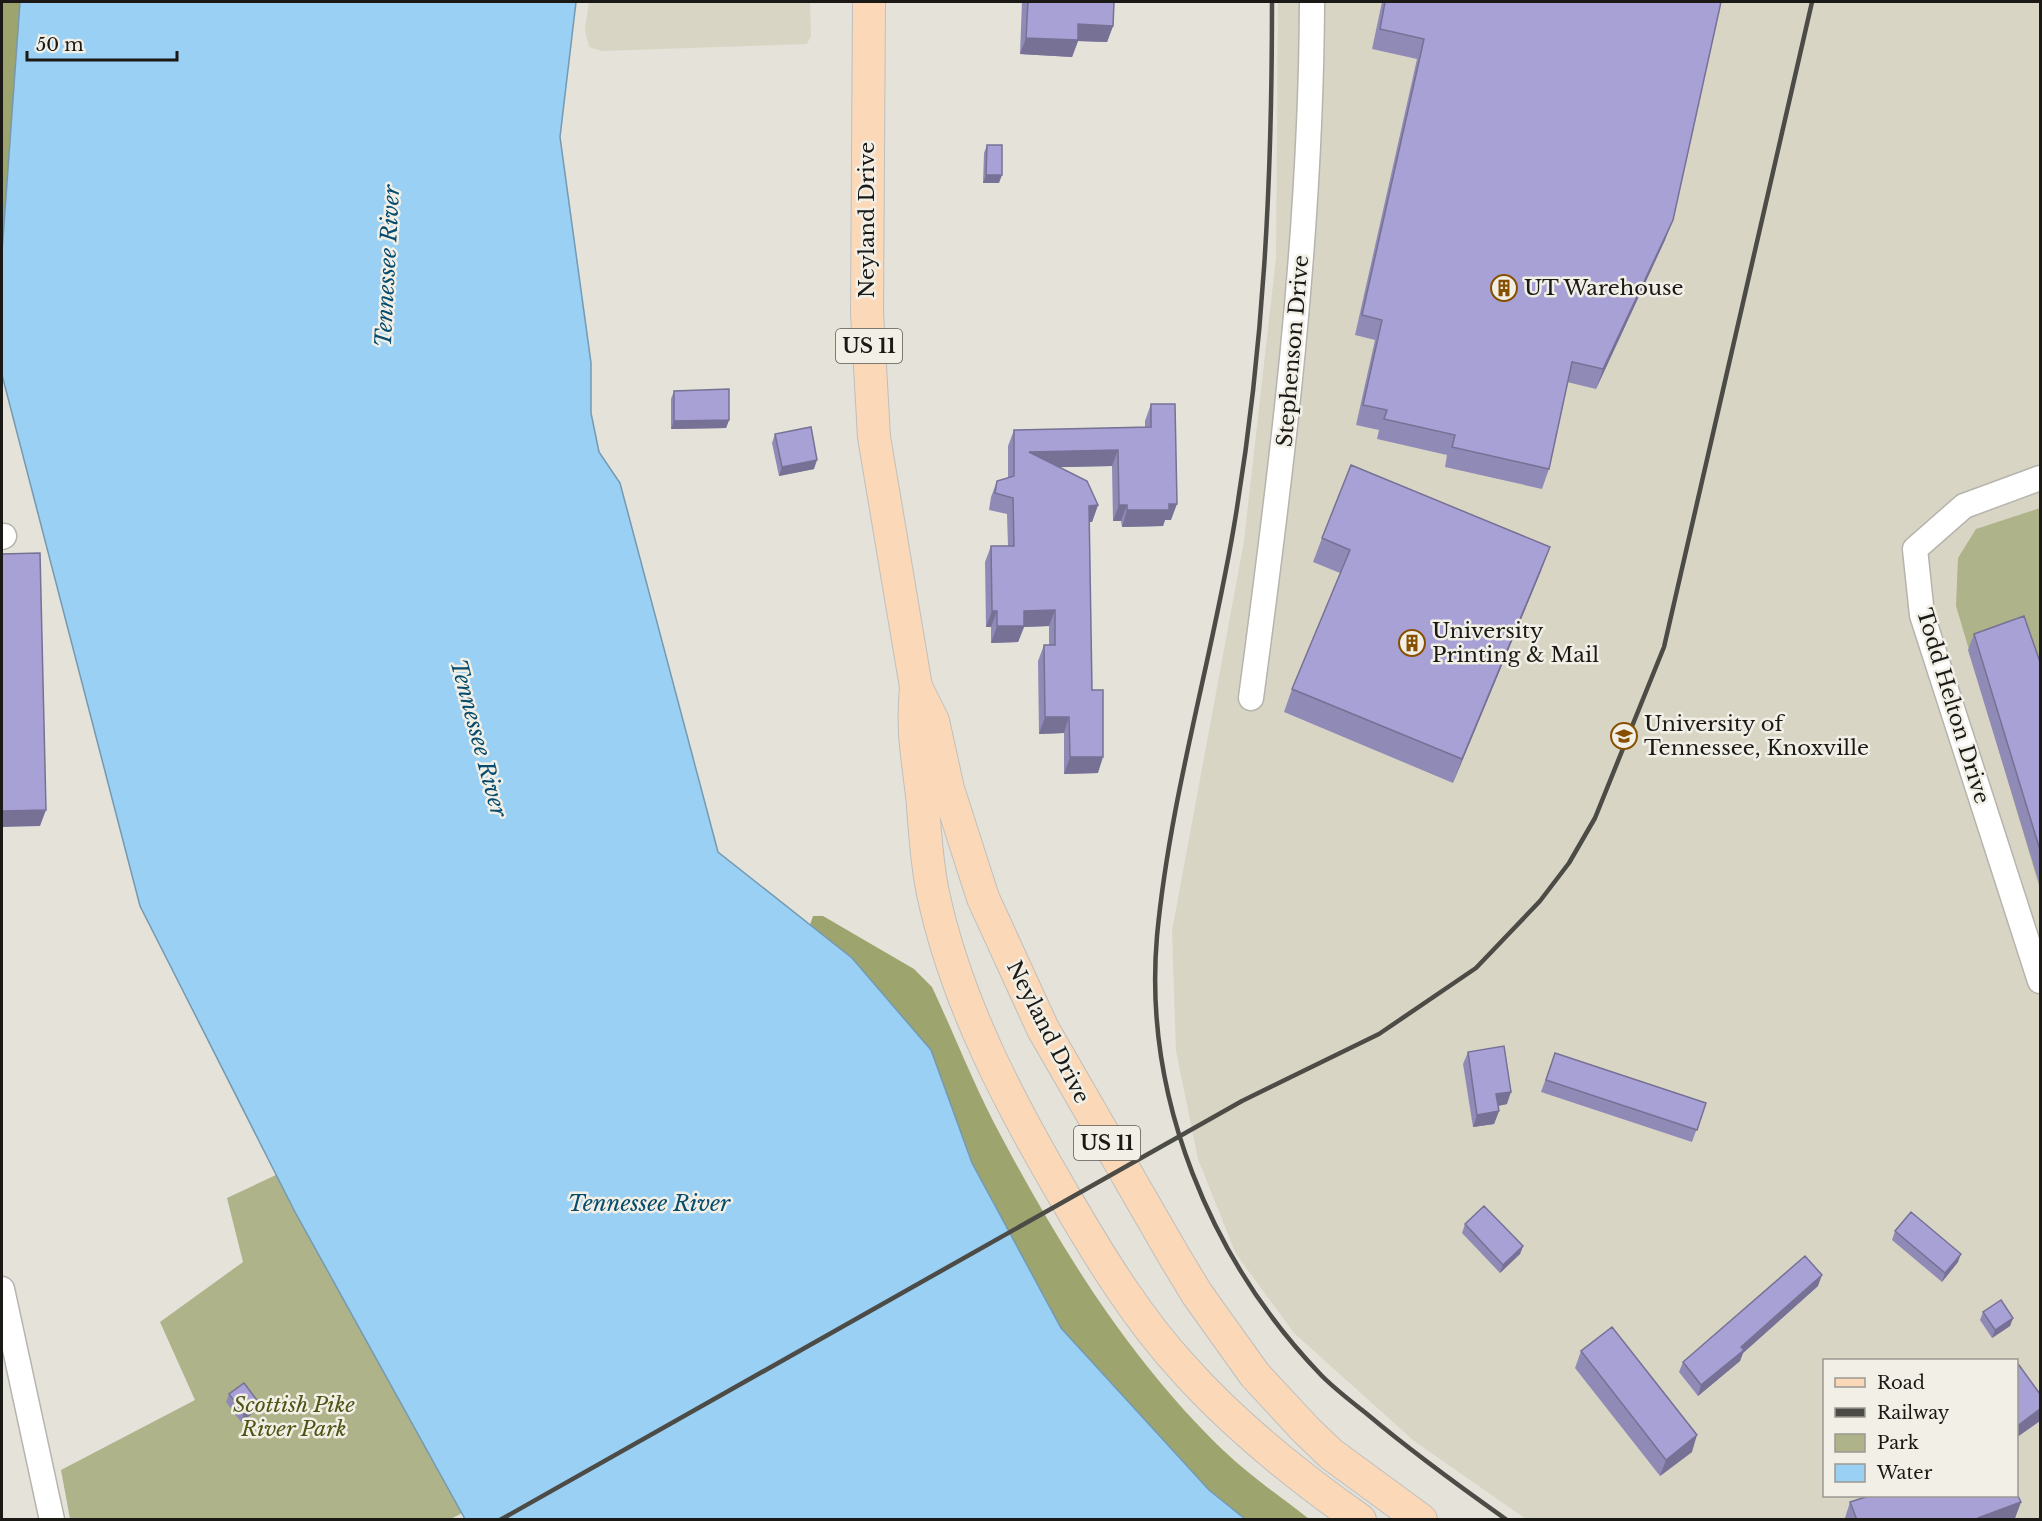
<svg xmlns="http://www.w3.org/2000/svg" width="2042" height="1521" viewBox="0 0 2042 1521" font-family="'Libre Baskerville',serif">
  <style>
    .built { fill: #d9d5c5; fill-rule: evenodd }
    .green { fill: #aeb38a }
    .forest { fill: #9da46d }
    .water { fill: #9ad0f4; stroke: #7499b1; stroke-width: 1.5 }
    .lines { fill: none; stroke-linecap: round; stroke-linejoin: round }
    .minor-casing { stroke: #b6b4ac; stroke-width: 27 }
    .major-casing { stroke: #bfbfbe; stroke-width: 34 }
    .minor { stroke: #fff; stroke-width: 24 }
    .major { stroke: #fbd9b8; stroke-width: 32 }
    .rail { stroke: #4c4b46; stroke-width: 4.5 }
    .wall { fill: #908ab7 }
    .shaded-wall { fill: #767195 }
    .building { fill: #a8a1d5; stroke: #767195; stroke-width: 1.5 }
    .labels { text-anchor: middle; stroke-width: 5; stroke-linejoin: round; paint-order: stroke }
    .shield { fill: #f1efe6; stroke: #5a5954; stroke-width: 1.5 }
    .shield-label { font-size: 20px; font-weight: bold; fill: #1a1916 }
    .street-label { font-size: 21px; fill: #1a1916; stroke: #f1efe6 }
    .poi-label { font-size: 21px; fill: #1a1916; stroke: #f1efe6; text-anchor: start }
    .park-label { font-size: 21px; font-style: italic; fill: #4f5314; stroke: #f1efe6 }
    .water-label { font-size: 22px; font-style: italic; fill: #064c6e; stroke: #f1efe6 }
  </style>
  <rect width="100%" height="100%" fill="#e4e2d9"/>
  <path class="built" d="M 589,2 L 810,2 L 811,36 L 807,44 L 602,51 L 589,47 L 585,30 Z
    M 1278,2 L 2040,2 L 2040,1519 L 1526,1519 L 1414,1441 L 1294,1333 L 1236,1254 L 1198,1159 L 1176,1051 L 1172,931 L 1244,541 L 1276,258 ZM 1824,1360 L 2016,1360 L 2016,1496 L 1824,1496 Z"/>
  <path class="green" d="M 2040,508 L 2040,889 L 1956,606 L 1958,558 L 1976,529 Z
    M 276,1175 L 462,1513 L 449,1520 L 70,1519 L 61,1470 L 195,1400 L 160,1322 L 243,1262 L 227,1198 Z"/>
  <path class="forest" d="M 2,2 L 20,2 L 2,252 Z
    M 813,916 L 823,916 L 914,969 L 932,987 C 955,1036 975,1088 1001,1136 C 1061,1249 1131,1362 1224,1451 C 1250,1476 1281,1497 1309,1519 L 1245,1519 L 1209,1490 L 1061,1328 L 972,1163 L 931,1050 L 852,958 L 810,925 Z"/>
  <path class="water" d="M 20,2 L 576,2 L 560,137 L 591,363 L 591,413 L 599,452 L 620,483 L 718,852 L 852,958 L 931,1050 L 972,1163 L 1061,1328 L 1209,1490 L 1245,1519 L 465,1519 L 295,1212 L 140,906 L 2,375 L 2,252 Z"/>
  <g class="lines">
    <defs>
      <path id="minor" d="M 2040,478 L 1964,506 L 1915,549 L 1922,615 L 2040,981
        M 2,537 L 4,536
        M 1251,698 C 1282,467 1311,236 1312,2
        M 2,1289 L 52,1520"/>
      <path id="major" d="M 869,2 L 867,313 L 874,437 L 916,687 C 912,728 917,755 922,795 C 925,827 926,861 933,893 C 956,1002 1010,1104 1066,1199 C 1101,1259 1137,1318 1184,1369 C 1236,1427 1296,1475 1360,1520
        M 918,691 L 933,721 L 948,789 L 983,898 L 1043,1029 L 1174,1256 L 1197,1294 L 1255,1375 L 1306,1430 L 1331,1454 L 1421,1520"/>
    </defs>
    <use href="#minor" class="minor-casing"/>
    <use href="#major" class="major-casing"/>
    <use href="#minor" class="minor"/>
    <use href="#major" class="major"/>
    <path class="rail" d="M 1272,2 C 1272,181 1264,349 1234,526 C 1211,663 1170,798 1157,936 C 1143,1098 1211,1261 1322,1376 C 1336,1390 1352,1402 1367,1414 C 1412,1452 1459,1486 1507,1520
      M 500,1520 L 1242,1101 L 1379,1034 L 1476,968 L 1540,901 L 1569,863 L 1595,818 L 1664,647 L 1812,2"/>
  </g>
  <path class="wall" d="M 1022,2 L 1114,2 L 1113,26 L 1107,42 L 1078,41 L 1072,57 L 1020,54 Z
    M 1382,2 L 1721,2 L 1665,240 L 1596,389 L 1567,382 L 1549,469 L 1542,489 L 1445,467 L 1447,455 L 1377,439 L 1379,430 L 1356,425 L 1375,340 L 1355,335 L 1417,59 L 1372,49 Z
    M 987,145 L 999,183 L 983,183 L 984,153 Z
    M 674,391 L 729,420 L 726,428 L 671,429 L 671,399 Z
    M 1151,404 L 1171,520 L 1165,520 L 1163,526 L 1122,527 L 1121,521 L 1113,521 L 1112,466 L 1060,467 L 1098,505 L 1092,522 L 1089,522 L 1092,690 L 1098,773 L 1064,774 L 1064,733 L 1039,734 L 1038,661 L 1044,645 L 1049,645 L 1049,626 L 1024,627 L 1018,642 L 991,643 L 991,627 L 986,627 L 985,562 L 991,546 L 1008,546 L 1007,514 L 989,510 L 991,497 L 997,481 L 1008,478 L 1008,446 L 1014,430 L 1145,427 L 1145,421 Z
    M 775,434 L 814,469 L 779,476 L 772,443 Z
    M 1322,538 L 1541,571 L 1453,783 L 1284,712 L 1292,689 L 1340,573 L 1313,562 Z
    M 1974,634 L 2040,662 L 2040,886 L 1968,650 Z
    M 1468,1052 L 1507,1104 L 1498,1106 L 1499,1111 L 1494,1124 L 1473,1127 L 1463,1064 Z
    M 1555,1053 L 1706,1103 L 1692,1142 L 1541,1092 Z
    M 1465,1224 L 1523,1246 L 1520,1254 L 1500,1273 L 1462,1233 Z
    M 1895,1231 L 1958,1262 L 1942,1282 L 1892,1240 Z
    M 1818,1286 L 1743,1353 L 1740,1361 L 1698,1396 L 1679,1372 L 1683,1362 Z
    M 1983,1312 L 2013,1318 L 2010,1326 L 1992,1338 L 1980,1320 Z
    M 1581,1351 L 1692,1452 L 1660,1476 L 1575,1368 Z
    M 229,1394 L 259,1403 L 256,1411 L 241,1422 L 226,1402 Z
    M 1850,1502 L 2021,1502 L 2015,1518 L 2010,1520 L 1845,1520 L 1845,1518 Z"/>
  <path class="shaded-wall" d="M 1078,24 L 1113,26 L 1107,42 L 1078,41 L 1072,57 L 1020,54 L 1026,38 Z
    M 986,175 L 1002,175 L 999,183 L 983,183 Z
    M 1673,220 L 1665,240 L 1596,389 L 1603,369 Z
    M 729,420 L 726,428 L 671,429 L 674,421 Z
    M 1118,450 L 1112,466 L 1023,468 L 1029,452 Z
    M 817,460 L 814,469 L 779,476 L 782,467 Z
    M 1169,504 L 1177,504 L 1171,520 L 1165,520 L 1163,526 L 1122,527 L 1127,510 Z
    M 1098,505 L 1092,522 L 1083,522 L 1089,506 Z
    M 1119,505 L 1127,505 L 1121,521 L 1113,521 Z
    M 1550,547 L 1541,571 L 1453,783 L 1462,759 Z
    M 1055,610 L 1049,626 L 1024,627 L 1018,642 L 991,643 L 997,626 L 1024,611 Z
    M 992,611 L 997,611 L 991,627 L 986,627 Z
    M 1045,717 L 1069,717 L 1064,733 L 1039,734 Z
    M 1070,757 L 1103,757 L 1098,773 L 1064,774 Z
    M 46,810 L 40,826 L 2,827 L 2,811 Z
    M 1511,1092 L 1507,1104 L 1492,1107 L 1496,1094 Z
    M 1499,1111 L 1494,1124 L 1473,1127 L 1477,1115 Z
    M 1523,1246 L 1520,1254 L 1500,1273 L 1503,1265 Z
    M 1961,1254 L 1958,1262 L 1942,1282 L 1945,1273 Z
    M 1822,1275 L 1818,1286 L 1743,1353 L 1740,1361 L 1698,1396 L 1701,1385 L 1741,1347 Z
    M 2013,1318 L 2010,1326 L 1992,1338 L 1995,1330 Z
    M 259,1403 L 256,1411 L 241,1422 L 244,1414 Z
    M 2040,1409 L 2040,1421 L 2016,1438 L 2016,1427 Z
    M 1697,1435 L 1692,1452 L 1660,1476 L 1666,1460 Z
    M 2021,1502 L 2015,1518 L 2010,1520 L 1977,1520 L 1978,1518 Z"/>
  <path class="building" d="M 1028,2 L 1114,2 L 1113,26 L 1078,24 L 1078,40 L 1026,38 Z
    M 1385,2 L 1721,2 L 1673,220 L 1603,369 L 1572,362 L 1549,469 L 1452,447 L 1455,435 L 1384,419 L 1387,410 L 1363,405 L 1382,320 L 1362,315 L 1424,39 L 1380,29 Z
    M 987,145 L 1002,145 L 1002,175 L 986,175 Z
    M 729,389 L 729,420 L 674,421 L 674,391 Z
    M 1151,404 L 1175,404 L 1177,504 L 1169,504 L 1169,510 L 1127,510 L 1127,505 L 1119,505 L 1118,450 L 1029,452 L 1087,481 L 1098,505 L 1089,506 L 1092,690 L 1103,690 L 1103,757 L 1070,757 L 1069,717 L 1045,717 L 1044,645 L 1055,645 L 1055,610 L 1024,611 L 1024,626 L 997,626 L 997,611 L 992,611 L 991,546 L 1014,546 L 1013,498 L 995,493 L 997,481 L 1014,476 L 1014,430 L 1151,427 Z
    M 811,427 L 817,460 L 782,467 L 775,434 Z
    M 1351,465 L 1550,547 L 1462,759 L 1292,689 L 1350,550 L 1322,538 Z
    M 40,553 L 46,810 L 2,811 L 2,554 Z
    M 2024,616 L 2040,662 L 2040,850 L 1974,634 Z
    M 1504,1046 L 1511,1092 L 1496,1094 L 1499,1111 L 1477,1115 L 1468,1052 Z
    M 1555,1053 L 1706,1103 L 1697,1130 L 1546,1080 Z
    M 1484,1206 L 1523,1246 L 1503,1265 L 1465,1224 Z
    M 1911,1212 L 1961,1254 L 1945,1273 L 1895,1231 Z
    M 1805,1256 L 1822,1275 L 1741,1347 L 1744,1350 L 1701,1385 L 1683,1362 Z
    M 2001,1300 L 2013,1318 L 1995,1330 L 1983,1312 Z
    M 1612,1327 L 1697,1435 L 1666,1460 L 1581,1351 Z
    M 2016,1361 L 2040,1394 L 2040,1409 L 2016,1427 Z
    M 244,1383 L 259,1403 L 244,1414 L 229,1394 Z
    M 2016,1492 L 2021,1502 L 1978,1518 L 1979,1520 L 1857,1520 L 1850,1502 L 1869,1496 L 2016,1496 Z"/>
  <defs>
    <symbol id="building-ring" viewBox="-11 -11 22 22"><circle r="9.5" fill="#f1efe6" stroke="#875000" stroke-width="1.5"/><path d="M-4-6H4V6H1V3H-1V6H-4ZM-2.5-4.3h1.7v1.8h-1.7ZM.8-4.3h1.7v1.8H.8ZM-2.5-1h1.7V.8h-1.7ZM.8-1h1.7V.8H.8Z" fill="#875000"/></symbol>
    <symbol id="university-ring" viewBox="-11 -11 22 22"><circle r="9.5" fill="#f1efe6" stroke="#875000" stroke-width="1.5"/><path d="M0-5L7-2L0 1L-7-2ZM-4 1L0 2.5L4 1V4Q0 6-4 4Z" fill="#875000"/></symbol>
  </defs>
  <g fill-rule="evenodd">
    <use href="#building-ring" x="1489" y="273" width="30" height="30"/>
    <use href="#building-ring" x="1397" y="628" width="30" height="30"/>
    <use href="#university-ring" x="1609" y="721" width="30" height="30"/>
  </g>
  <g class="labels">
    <g class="shield">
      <rect x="836" y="329" width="66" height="34" rx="4.5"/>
      <rect x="1074" y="1126" width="66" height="34" rx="4.5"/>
    </g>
    <g class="shield-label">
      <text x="869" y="353">US 11</text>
      <text x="1107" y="1150">US 11</text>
    </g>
    <g class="street-label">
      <text transform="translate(867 220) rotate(-90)" y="7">Neyland Drive</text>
      <text transform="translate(1293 351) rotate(-85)" y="7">Stephenson Drive</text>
      <text transform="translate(1953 706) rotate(73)" y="7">Todd Helton Drive</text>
      <text transform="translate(1048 1032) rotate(63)" y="7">Neyland Drive</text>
    </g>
    <g class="poi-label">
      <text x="1524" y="295">UT Warehouse</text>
      <text x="1432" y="638">University<tspan x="1432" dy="24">Printing &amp; Mail</tspan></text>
      <text x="1644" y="731">University of<tspan x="1644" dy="24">Tennessee, Knoxville</tspan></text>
    </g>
    <g class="park-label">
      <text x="294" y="1412">Scottish Pike<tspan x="294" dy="24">River Park</tspan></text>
    </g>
    <g class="water-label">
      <text transform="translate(387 266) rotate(-87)" y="8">Tennessee River</text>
      <text transform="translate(479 738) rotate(75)" y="8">Tennessee River</text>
      <text x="649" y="1211">Tennessee River</text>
    </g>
  </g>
  <rect width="2042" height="1521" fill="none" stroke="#1a1916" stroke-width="6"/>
  <rect x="1823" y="1359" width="195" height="138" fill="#f1efe6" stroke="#9b9993" stroke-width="1.5"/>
  <rect x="1835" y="1378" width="30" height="9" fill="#fbd9b8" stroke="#9b9993" stroke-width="1.5"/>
  <text x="1877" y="1389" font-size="18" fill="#1a1916">Road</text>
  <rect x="1835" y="1408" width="30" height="9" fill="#4c4b46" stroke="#9b9993" stroke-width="1.5"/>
  <text x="1877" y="1419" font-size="18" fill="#1a1916">Railway</text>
  <rect x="1835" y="1434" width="30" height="18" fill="#aeb38a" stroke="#9b9993" stroke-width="1.5"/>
  <text x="1877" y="1449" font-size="18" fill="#1a1916">Park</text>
  <rect x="1835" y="1464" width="30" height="18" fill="#9ad0f4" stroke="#9b9993" stroke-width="1.5"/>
  <text x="1877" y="1479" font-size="18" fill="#1a1916">Water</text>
  <path d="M27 51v9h150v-9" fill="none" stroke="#1a1916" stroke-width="3"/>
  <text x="36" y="51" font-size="18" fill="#1a1916" stroke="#f1efe6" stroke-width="4.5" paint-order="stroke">50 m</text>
</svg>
